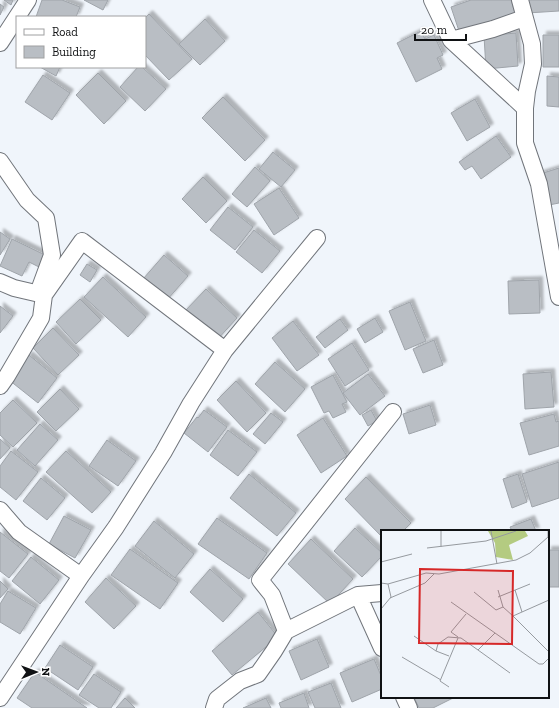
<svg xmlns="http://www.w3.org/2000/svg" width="559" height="708" viewBox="0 0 559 708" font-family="'Zilla Slab',serif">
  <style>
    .building { fill: #b9bec4; stroke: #9fa4aa; filter: url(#shadow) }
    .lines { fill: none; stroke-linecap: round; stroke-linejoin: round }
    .minor-casing { stroke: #71757b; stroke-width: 18 }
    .minor { stroke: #fff; stroke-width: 16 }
    .inset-road { fill: none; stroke: #969a9f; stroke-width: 1 }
    .view { fill: #d62828; fill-opacity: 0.15; stroke: #d62828; stroke-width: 2 }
    .inset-edge { fill: none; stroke: #101214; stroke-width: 2 }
  </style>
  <defs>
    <filter id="shadow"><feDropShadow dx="3.5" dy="-3.5" stdDeviation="1" flood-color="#0004"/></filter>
  </defs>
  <rect width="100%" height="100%" fill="#f0f5fb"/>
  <path class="building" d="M 4,0 L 13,0 L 11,5 Z
    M 42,0 L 62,0 L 80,7 L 76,17 L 36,17 Z
    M 84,0 L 108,0 L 103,10 Z
    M 471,0 L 511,0 L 515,13 L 460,34 L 451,7 Z
    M 527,0 L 559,0 L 559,11 L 527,13 Z
    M 0,4 L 4,7 L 0,15 Z
    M 149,14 L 192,59 L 169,80 L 145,55 L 145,18 Z
    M 205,19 L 225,41 L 200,65 L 179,44 Z
    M 421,31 L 425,39 L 434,35 L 443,55 L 437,58 L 442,69 L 416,82 L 397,43 Z
    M 516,33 L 518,66 L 486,69 L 484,36 Z
    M 543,35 L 559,35 L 559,67 L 543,67 Z
    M 40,67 L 60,67 L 56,76 Z
    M 138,67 L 142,67 L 166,89 L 145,111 L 120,87 Z
    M 98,73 L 126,101 L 104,124 L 76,95 Z
    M 43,75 L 70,93 L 52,120 L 25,102 Z
    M 547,76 L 559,77 L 559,107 L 547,106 Z
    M 223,97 L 265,140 L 245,161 L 202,118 Z
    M 475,99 L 490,127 L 467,141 L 451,113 Z
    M 496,136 L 511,157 L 481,179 L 472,166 L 465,170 L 459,162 Z
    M 273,152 L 295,170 L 281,187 L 259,169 Z
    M 255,167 L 270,181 L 247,207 L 232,194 Z
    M 559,168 L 559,203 L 549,205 L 540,174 Z
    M 203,177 L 227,201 L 206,223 L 182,199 Z
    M 279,188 L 299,218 L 274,235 L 254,204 Z
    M 228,207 L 253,227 L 235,250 L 210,230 Z
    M 254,230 L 280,251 L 262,273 L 236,252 Z
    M 0,232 L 10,239 L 0,255 Z
    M 12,239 L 45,255 L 39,267 L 29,262 L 22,276 L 0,266 Z
    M 164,255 L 188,276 L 167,300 L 143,279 Z
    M 87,264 L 97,270 L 90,282 L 80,275 Z
    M 103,277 L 146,317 L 128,337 L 84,297 Z
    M 539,280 L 540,313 L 509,314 L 508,281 Z
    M 206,289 L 237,318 L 216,341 L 184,312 Z
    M 80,299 L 101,320 L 76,344 L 56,322 Z
    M 410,302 L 426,341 L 405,350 L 389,311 Z
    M 0,306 L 13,316 L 0,333 Z
    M 375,318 L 383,332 L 365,343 L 357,329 Z
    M 340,319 L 348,330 L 325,348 L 316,337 Z
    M 293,321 L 319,355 L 297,371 L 272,338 Z
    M 53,328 L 79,355 L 58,375 L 33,348 Z
    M 434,340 L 443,365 L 423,373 L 413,349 Z
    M 352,343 L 369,370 L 345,386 L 328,359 Z
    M 29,355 L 57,378 L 38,403 L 9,380 Z
    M 275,362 L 305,389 L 285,412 L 255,384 Z
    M 551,372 L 554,407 L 525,409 L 523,374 Z
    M 368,374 L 385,396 L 360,415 L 343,393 Z
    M 333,375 L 347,402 L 342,404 L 346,412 L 333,418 L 329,411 L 324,413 L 311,387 Z
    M 236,381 L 266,413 L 247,432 L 217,400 Z
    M 60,389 L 79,409 L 56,431 L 37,412 Z
    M 13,400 L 37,423 L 13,447 L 0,435 L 0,413 Z
    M 430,405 L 436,425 L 409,434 L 403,414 Z
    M 204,410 L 227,427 L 208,452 L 184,433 L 197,417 L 198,418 Z
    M 371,410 L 377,421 L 368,426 L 362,415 Z
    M 271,413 L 283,422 L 265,444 L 253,434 Z
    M 554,414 L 556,422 L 559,421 L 559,446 L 529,455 L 520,423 Z
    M 323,418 L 347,456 L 321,473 L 297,435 Z
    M 40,424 L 58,440 L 35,466 L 17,450 Z
    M 228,430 L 257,452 L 238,476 L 210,455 Z
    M 0,439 L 10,448 L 0,459 Z
    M 107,440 L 136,461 L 118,486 L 89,466 Z
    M 11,451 L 38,472 L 16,500 L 0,487 L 0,466 Z
    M 66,451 L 111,492 L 92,513 L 46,472 Z
    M 559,462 L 559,498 L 532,507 L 522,474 Z
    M 249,474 L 296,513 L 277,536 L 230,498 Z
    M 518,474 L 527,502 L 512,508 L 503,479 Z
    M 366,477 L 411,523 L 403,531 L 382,531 L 382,537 L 345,499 Z
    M 41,478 L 65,498 L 47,520 L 23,501 Z
    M 64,516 L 91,530 L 75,558 L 49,544 Z
    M 217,518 L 267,553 L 249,579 L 198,544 Z
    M 531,519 L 536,531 L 512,531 L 510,527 Z
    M 154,521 L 194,554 L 175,578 L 135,546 Z
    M 355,528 L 382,553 L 382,556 L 362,577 L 334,551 Z
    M 0,532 L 28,554 L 9,578 L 0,571 Z
    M 311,539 L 353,579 L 330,604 L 288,564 Z
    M 130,549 L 178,583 L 160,609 L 111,575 Z
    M 548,550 L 559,550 L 559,587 L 548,587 Z
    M 31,557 L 59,580 L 40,604 L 12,581 Z
    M 210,569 L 243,599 L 223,622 L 190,592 Z
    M 106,578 L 136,606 L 114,629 L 85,602 Z
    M 0,581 L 8,589 L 0,598 Z
    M 8,591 L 36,608 L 20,634 L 0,622 L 0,604 Z
    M 258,612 L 278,637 L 232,675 L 212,651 Z
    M 317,639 L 329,667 L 301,680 L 289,651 Z
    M 60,645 L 93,667 L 78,690 L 45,668 Z
    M 374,659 L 382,678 L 382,689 L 352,702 L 340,673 Z
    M 35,672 L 87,708 L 32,708 L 17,698 Z
    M 94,674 L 121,692 L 111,708 L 99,708 L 79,695 Z
    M 331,683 L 341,708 L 315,708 L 308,692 Z
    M 304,693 L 309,708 L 281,708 L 279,703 Z
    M 414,697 L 452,697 L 453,698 L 433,708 L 419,708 Z
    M 125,698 L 135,708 L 116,708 Z
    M 266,698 L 271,708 L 243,708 Z"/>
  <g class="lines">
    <defs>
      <path id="minor" d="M 432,0 L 451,40 L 525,108
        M 520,0 L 532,44 L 533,64 L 527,91 L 525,108 L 525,143 L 539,184 L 559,297
        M 451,40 L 493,29 L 524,18
        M 0,43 L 28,0
        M 0,161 L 27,200 L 46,218 L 52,255 L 38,293
        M 0,282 L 14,288 L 44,295 L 41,318 L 7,376 L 0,386
        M 44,295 L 82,241 L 225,350
        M 0,510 L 19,532 L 81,576
        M 358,595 L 382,648
        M 286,631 L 272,595 L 260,580 L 393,412
        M 404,697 L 409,708
        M 0,698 L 81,576 L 116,527 L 163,453 L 191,403 L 225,350 L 317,238
        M 214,708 L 217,699 L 240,681 L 258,674 L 274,651 L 286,631 L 358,595 L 382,593"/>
    </defs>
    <use href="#minor" class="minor-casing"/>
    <use href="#minor" class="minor"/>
  </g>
  <g transform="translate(381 530)">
    <rect width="168" height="168" fill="#f0f5fb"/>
    <path d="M 107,1 L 144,1 L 147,6 L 128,15 L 132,30 L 115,27 L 114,13 Z" fill="#b4cb81"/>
    <path class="inset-road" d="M 60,1 L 60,17M 110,1 L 116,34M 46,18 L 105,11 L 135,1M 0,32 L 31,24M 0,53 L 7,54 L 45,43 L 58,44 L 135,30 L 149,23 L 167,7 L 167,1M 117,60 L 122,77 L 132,86 L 168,70M 134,60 L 141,82M 93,62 L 115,80 L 122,77M 117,67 L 149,54M 9,68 L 44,53 L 53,44M 70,72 L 158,134 L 162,134 L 168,128M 0,79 L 10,67 L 7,54M 132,86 L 168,122M 33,106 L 55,121M 77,107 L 70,102 L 85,84M 97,120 L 129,143M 68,126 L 55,121 L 57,114 L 67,107 L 80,108 L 97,120 L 114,103M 21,127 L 60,150M 68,157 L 59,151 L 77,108"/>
    <path class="view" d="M 39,39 L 132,41 L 131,114 L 38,113 Z"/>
    <rect width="168" height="168" class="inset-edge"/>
  </g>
  <rect x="16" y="16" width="130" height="52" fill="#ffffff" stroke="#9fa0a1"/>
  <rect x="24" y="29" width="20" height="6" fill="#ffffff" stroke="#9fa0a1"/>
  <text x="52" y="36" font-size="12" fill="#101214">Road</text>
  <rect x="24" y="46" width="20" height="12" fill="#b9bec4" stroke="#9fa0a1"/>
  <text x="52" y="56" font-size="12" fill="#101214">Building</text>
  <g transform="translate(36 672) rotate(89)" stroke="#ffffff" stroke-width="3" paint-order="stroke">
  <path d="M0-3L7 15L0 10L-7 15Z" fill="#101214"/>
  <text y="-6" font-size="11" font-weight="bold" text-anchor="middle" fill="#101214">N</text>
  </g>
  <path d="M415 34v6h51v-6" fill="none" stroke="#101214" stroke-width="2"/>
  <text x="421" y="34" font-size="12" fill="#101214" stroke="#ffffff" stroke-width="3" paint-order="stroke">20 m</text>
</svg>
